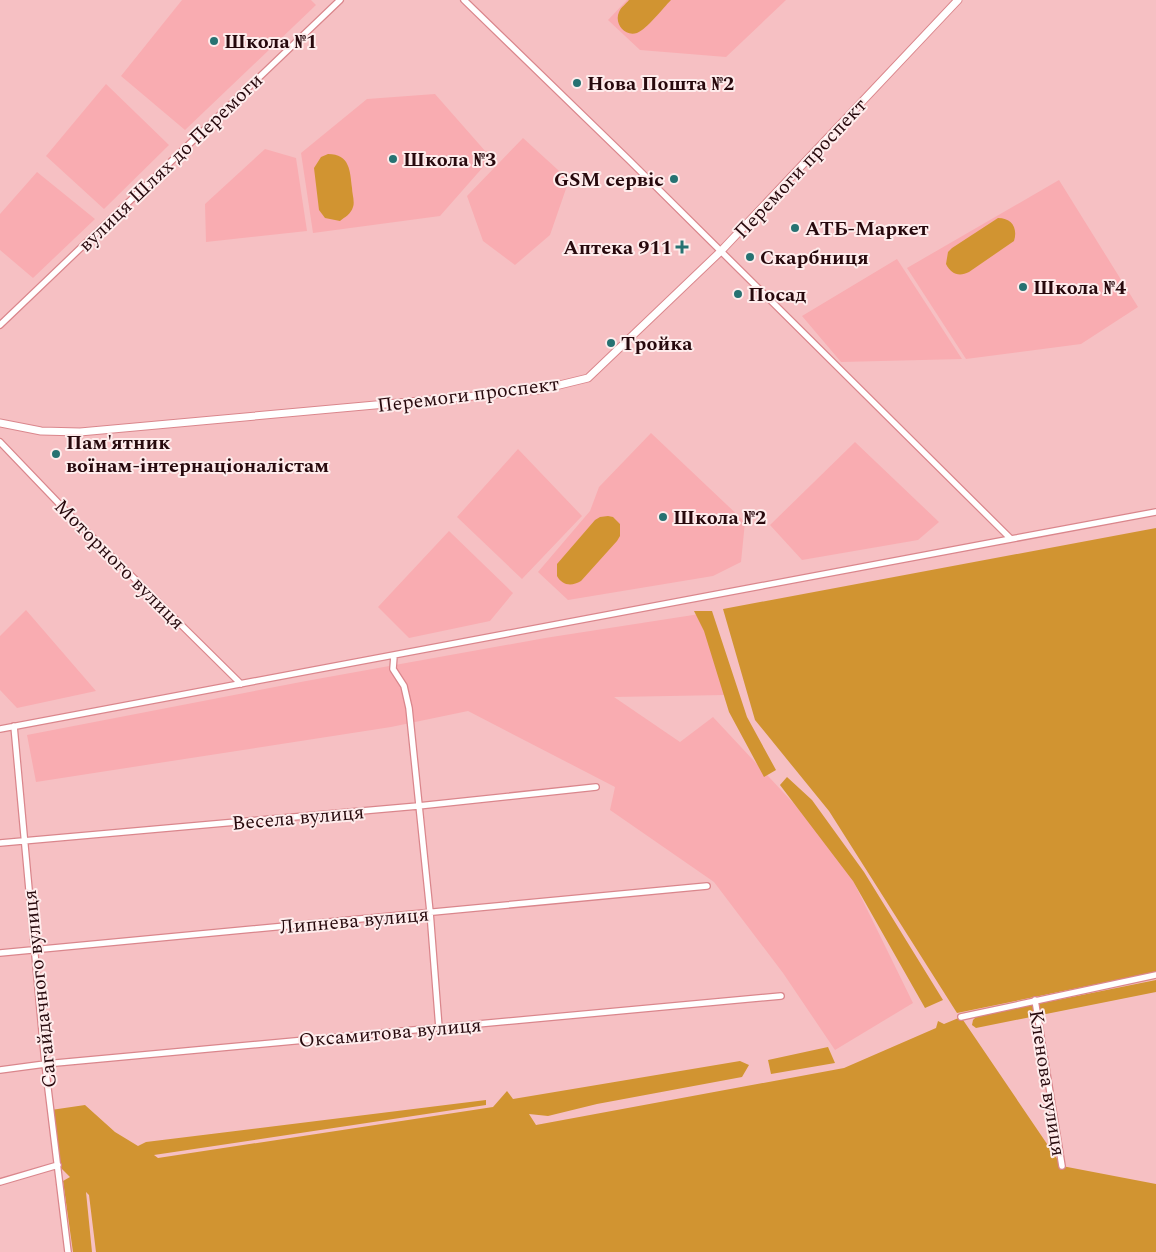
<svg xmlns="http://www.w3.org/2000/svg" width="1156" height="1252" viewBox="0 0 1156 1252" font-family="Spectral,serif">
  <style>
    .built { fill: #f9acb1 }
    .green { fill: #d19431 }
    .lines { fill: none; stroke-linecap: round; stroke-linejoin: round }
    .minor-casing { stroke: #da868c; stroke-width: 8 }
    .tertiary-casing { stroke: #da868c; stroke-width: 9 }
    .minor { stroke: #fff; stroke-width: 5.5 }
    .tertiary { stroke: #fff; stroke-width: 7 }
    .poi-dot { fill: #277272; stroke: #feecec; stroke-width: 2 }
    .labels { text-anchor: middle; stroke-width: 4; stroke-linejoin: round; paint-order: stroke }
    .poi-label { font-size: 20px; font-weight: bold; fill: #27090d; stroke: #feecec; text-anchor: start }
    .street-label { font-size: 20px; fill: #27090d; stroke: #feecec }
  </style>
  <rect width="100%" height="100%" fill="#f6c0c3"/>
  <path class="built" d="M 182,0 L 311,0 L 316,5 L 185,130 L 121,76 Z
    M 627,0 L 786,0 L 726,57 L 640,50 L 608,20 Z
    M 106,84 L 169,145 L 104,209 L 46,156 Z
    M 435,94 L 486,152 L 484,166 L 440,216 L 313,233 L 301,153 L 367,99 Z
    M 523,138 L 569,180 L 550,235 L 515,265 L 483,241 L 467,196 Z
    M 265,149 L 296,158 L 307,231 L 206,242 L 205,204 Z
    M 37,172 L 95,219 L 33,278 L 0,250 L 0,214 Z
    M 1059,180 L 1138,307 L 1081,344 L 966,359 L 907,268 Z
    M 897,259 L 962,359 L 841,362 L 802,316 Z
    M 651,433 L 745,522 L 741,562 L 713,576 L 568,600 L 538,572 L 590,511 L 599,487 Z
    M 855,442 L 939,522 L 918,540 L 802,560 L 770,525 Z
    M 518,449 L 582,516 L 522,579 L 457,517 Z
    M 449,531 L 513,593 L 490,621 L 409,638 L 378,607 Z
    M 26,610 L 96,691 L 17,708 L 0,690 L 0,636 Z
    M 706,613 L 725,695 L 614,697 L 680,742 L 713,717 L 839,852 L 913,1003 L 835,1050 L 783,973 L 714,882 L 610,810 L 615,787 L 468,711 L 391,727 L 36,782 L 27,735 L 306,681 L 545,638 Z"/>
  <path class="green" d="M 629,0 L 671,0 C 663,8 647,29 637,33 C 624,37 614,23 619,12 C 621,7 626,4 629,0 Z
    M 328,154 C 350,154 350,171 352,188 C 352,193 355,202 353,207 C 351,214 345,217 340,221 L 325,218 L 319,210 L 314,168 L 321,157 Z
    M 998,218 C 1012,218 1018,228 1014,241 L 969,272 C 959,277 951,274 946,264 L 948,252 L 952,248 Z
    M 608,516 L 613,517 L 620,524 L 620,536 L 617,541 L 581,581 C 571,587 562,585 557,576 L 557,564 L 595,520 L 600,517 Z
    M 1156,528 L 1156,972 L 957,1013 L 829,811 L 755,720 L 723,609 Z
    M 694,611 L 712,611 L 747,717 L 776,770 L 764,777 L 729,712 L 704,631 Z
    M 787,777 L 812,800 L 864,872 L 943,1000 L 925,1008 L 853,881 L 780,785 Z
    M 1156,980 L 1156,992 L 976,1028 L 972,1025 L 973,1020 L 977,1016 Z
    M 961,1017 L 1062,1166 L 1156,1184 L 1156,1252 L 96,1252 L 89,1195 L 86,1192 L 92,1252 L 73,1252 L 63,1181 L 70,1177 L 58,1165 L 51,1110 L 85,1105 L 115,1132 L 138,1146 L 146,1142 L 486,1100 L 486,1105 L 154,1155 L 158,1158 L 493,1107 L 507,1091 L 513,1099 L 740,1061 L 749,1065 L 742,1077 L 597,1104 L 548,1116 L 529,1114 L 536,1125 L 844,1068 L 936,1028 L 938,1021 L 944,1024 Z
    M 828,1047 L 835,1063 L 771,1074 L 768,1060 Z"/>
  <g class="lines">
    <defs>
      <path id="minor" d="M 0,325 L 340,0
        M 0,442 L 69,514 L 241,684
        M 1011,539 L 1156,512
        M 394,656 L 393,669 L 404,686 L 409,708 L 430,912 L 439,1028
        M 14,726 L 45,1064 L 68,1252
        M 0,729 L 1011,539 L 630,161 L 464,0
        M 0,843 L 418,806 L 596,787
        M 0,953 L 707,886
        M 1035,1000 L 1062,1166
        M 961,1017 L 1156,975
        M 0,1070 L 45,1064 L 781,996
        M 0,1182 L 58,1165"/>
      <path id="tertiary" d="M 0,423 L 41,431 L 80,432 L 539,390 L 588,378 L 721,251 L 958,0"/>
    </defs>
    <use href="#minor" class="minor-casing"/>
    <use href="#tertiary" class="tertiary-casing"/>
    <use href="#minor" class="minor"/>
    <use href="#tertiary" class="tertiary"/>
  </g>
  <g class="poi-dot">
    <circle cx="214" cy="41" r="5"/>
    <circle cx="577" cy="83" r="5"/>
    <circle cx="393" cy="159" r="5"/>
    <circle cx="674" cy="179" r="5"/>
    <circle cx="795" cy="228" r="5"/>
    <path d="M679.5 239.5h5v5h5v5h-5v5h-5v-5h-5v-5h5z"/>
    <circle cx="750" cy="257" r="5"/>
    <circle cx="1023" cy="287" r="5"/>
    <circle cx="738" cy="294" r="5"/>
    <circle cx="611" cy="343" r="5"/>
    <circle cx="56" cy="454" r="5"/>
    <circle cx="663" cy="517" r="5"/>
  </g>
  <g class="labels">
    <g class="poi-label">
      <text x="224" y="48">Школа №1</text>
      <text x="587" y="90">Нова Пошта №2</text>
      <text x="403" y="166">Школа №3</text>
      <text x="664" y="186" text-anchor="end">GSM сервіс</text>
      <text x="805" y="235">АТБ-Маркет</text>
      <text x="672" y="254" text-anchor="end">Аптека 911</text>
      <text x="760" y="264">Скарбниця</text>
      <text x="1033" y="294">Школа №4</text>
      <text x="748" y="301">Посад</text>
      <text x="621" y="350">Тройка</text>
      <text x="66" y="449">Пам'ятник<tspan x="66" dy="23">воїнам-інтернаціоналістам</tspan></text>
      <text x="673" y="524">Школа №2</text>
    </g>
    <g class="street-label">
      <text transform="translate(170 162) rotate(-44)" y="7">вулиця Шлях до Перемоги</text>
      <text transform="translate(800 168) rotate(-47)" y="7">Перемоги проспект</text>
      <text transform="translate(468 394) rotate(-7)" y="7">Перемоги проспект</text>
      <text transform="translate(120 564) rotate(45)" y="7">Моторного вулиця</text>
      <text transform="translate(298 817) rotate(-5)" y="7">Весела вулиця</text>
      <text transform="translate(354 920) rotate(-5)" y="7">Липнева вулиця</text>
      <text transform="translate(39 989) rotate(-96)" y="7">Сагайдачного вулиця</text>
      <text transform="translate(390 1032) rotate(-5)" y="7">Оксамитова вулиця</text>
      <text transform="translate(1048 1083) rotate(81)" y="7">Кленова вулиця</text>
    </g>
  </g>
</svg>
